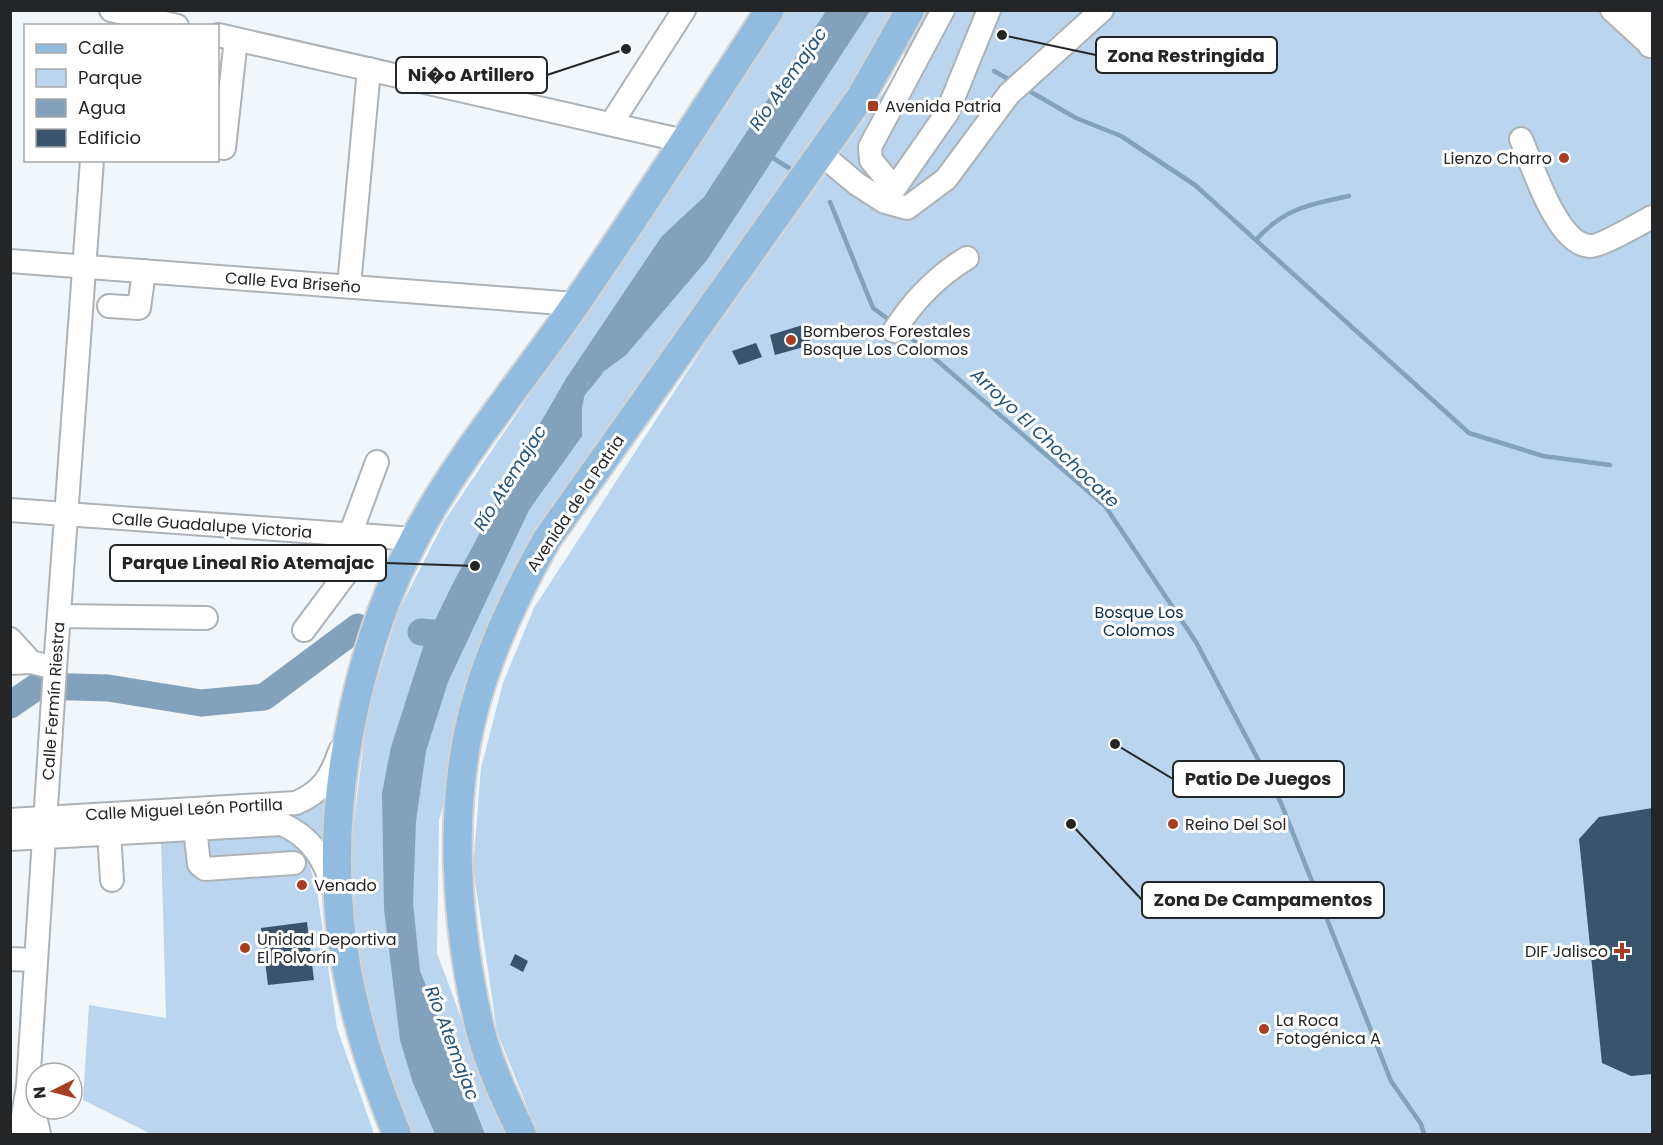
<svg xmlns="http://www.w3.org/2000/svg" width="1663" height="1145" viewBox="0 0 1663 1145" font-family="Poppins,sans-serif">
  <style>
    .green { fill: #bad5ed }
    .water { fill: #83a1ba }
    .lines { fill: none; stroke-linecap: round; stroke-linejoin: round }
    .stream { stroke: #83a1ba; stroke-width: 4.5 }
    .river { stroke: #83a1ba; stroke-width: 27 }
    .building { fill: #39546b }
    .minor-casing { stroke: #adb2b6; stroke-width: 26 }
    .major-casing { stroke: #d3d3d4; stroke-width: 32 }
    .minor { stroke: #fff; stroke-width: 22 }
    .major { stroke: #91bcdf; stroke-width: 28 }
    .poi-dot { fill: #a73e24; stroke: #fff; stroke-width: 2 }
    .labels { text-anchor: middle; stroke-width: 6; stroke-linejoin: round; paint-order: stroke }
    .poi-label { font-size: 16px; fill: #242527; stroke: #fff; text-anchor: start }
    .street-label { font-size: 16px; fill: #242527; stroke: #fff }
    .park-label { font-size: 16px; fill: #092e49; stroke: #fff }
    .water-label { font-size: 18px; font-style: italic; fill: #215175; stroke: #fff }
    .leader { fill: none; stroke: #242527; stroke-width: 2 }
    .callout-dot { fill: #242527; stroke: #fff; stroke-width: 2 }
    .callout { fill: #fff; stroke: #242527; stroke-width: 2 }
    .callout-label { font-size: 18px; text-anchor: middle; font-weight: bold; fill: #242527 }
  </style>
  <rect width="100%" height="100%" fill="#f1f6fa"/>
  <path class="green" d="M 782,11 L 902,11 L 489,642 L 439,820 L 437,953 L 464,1026 L 512,1134 L 404,1134 L 384,1086 L 345,893 L 368,709 L 398,612 L 445,520 L 756,58 Z
    M 920,11 L 1652,11 L 1652,1134 L 538,1134 L 497,1032 L 473,867 L 481,768 L 503,683 L 534,608 L 709,338 L 903,65 L 906,40 Z
    M 327,791 L 324,847 L 271,814 Z
    M 281,829 L 304,846 L 317,891 L 337,1028 L 374,1134 L 151,1134 L 83,1100 L 89,1005 L 166,1018 L 161,840 Z"/>
  <path class="water" d="M 826,11 L 870,11 L 707,260 L 626,355 L 587,384 L 582,407 L 582,436 L 529,510 L 448,682 L 426,751 L 416,821 L 413,903 L 420,971 L 485,1134 L 435,1134 L 413,1083 L 400,1040 L 384,909 L 382,793 L 391,747 L 425,641 L 451,587 L 517,463 L 567,377 L 662,236 L 704,197 Z"/>
  <g class="lines">
    <path class="stream" d="M 994,71 L 1012,81
      M 1024,88 L 1076,118 L 1121,136 L 1195,185 L 1469,433 L 1543,456 L 1610,465
      M 768,155 L 794,171
      M 830,202 L 873,308 L 892,322
      M 1256,240 C 1283,209 1310,204 1349,196
      M 903,331 L 1105,506 L 1196,642 L 1281,803 L 1391,1081 L 1421,1124 L 1424,1134
      M 581,396 L 600,373"/>
    <path class="river" d="M 421,632 L 444,634
      M 10,705 L 38,686 L 108,688 L 201,703 L 264,697 L 358,627"/>
  </g>
  <path class="building" d="M 806,324 L 811,345 L 775,355 L 770,335 Z
    M 756,343 L 762,357 L 739,365 L 732,351 Z
    M 1652,808 L 1652,1074 L 1631,1076 L 1602,1063 L 1579,839 L 1599,817 Z
    M 307,922 L 314,980 L 268,985 L 261,928 Z
    M 515,954 L 528,961 L 523,972 L 510,965 Z"/>
  <g class="lines">
    <defs>
      <path id="minor" d="M 111,10 L 177,26
        M 1612,10 L 1649,44
        M 1640,10 L 1650,46
        M 218,35 L 684,141
        M 611,124 L 684,10
        M 1521,139 C 1533,166 1557,245 1590,246 C 1599,247 1641,223 1652,217
        M 224,148 L 236,39
        M 820,153 L 857,184 L 885,202 L 947,113 L 989,10
        M 894,188 L 871,160 L 870,147 L 943,10
        M 885,202 L 907,208 L 946,179 L 1009,94 L 1102,10
        M 10,261 L 575,304
        M 349,286 L 369,69
        M 109,306 L 139,308 L 144,271
        M 894,331 C 913,301 937,276 967,258
        M 10,510 L 414,539
        M 350,535 L 377,462
        M 59,616 L 206,618
        M 304,630 L 374,536
        M 10,639 L 31,662
        M 10,663 L 31,662 L 55,668
        M 10,820 L 296,803 C 322,792 331,777 340,751
        M 195,828 L 199,864 L 205,869 L 294,863
        M 109,833 L 112,880
        M 10,839 L 282,824 C 311,837 325,859 333,889
        M 10,959 L 36,960
        M 31,1098 L 39,1134
        M 20,1134 L 28,1086 L 55,668 L 92,160"/>
      <path id="major" d="M 397,1134 C 336,987 320,861 355,704 C 368,646 387,590 415,538 C 459,455 522,382 575,305 C 642,208 705,109 770,10
        M 522,1134 C 506,1101 489,1065 480,1029 C 456,927 447,807 475,705 C 491,646 517,592 547,539 L 862,95 L 910,10"/>
    </defs>
    <use href="#minor" class="minor-casing"/>
    <use href="#major" class="major-casing"/>
    <use href="#minor" class="minor"/>
    <use href="#major" class="major"/>
  </g>
  <g class="poi-dot">
    <rect x="867" y="100" width="12" height="12" rx="3"/>
    <circle cx="1564" cy="158" r="6"/>
    <circle cx="791" cy="340" r="6"/>
    <circle cx="1173" cy="824" r="6"/>
    <circle cx="302" cy="885" r="6"/>
    <circle cx="245" cy="948" r="6"/>
    <path d="M1619 942h6v6h6v6h-6v6h-6v-6h-6v-6h6z"/>
    <circle cx="1264" cy="1029" r="6"/>
  </g>
  <g class="labels">
    <g class="poi-label">
      <text x="885" y="112">Avenida Patria</text>
      <text x="1552" y="164" text-anchor="end">Lienzo Charro</text>
      <text x="803" y="337">Bomberos Forestales<tspan x="803" dy="18">Bosque Los Colomos</tspan></text>
      <text x="1185" y="830">Reino Del Sol</text>
      <text x="314" y="891">Venado</text>
      <text x="257" y="945">Unidad Deportiva<tspan x="257" dy="18">El Polvorín</tspan></text>
      <text x="1608" y="957" text-anchor="end">DIF Jalisco</text>
      <text x="1276" y="1026">La Roca<tspan x="1276" dy="18">Fotogénica A</tspan></text>
    </g>
    <g class="street-label">
      <text transform="translate(293 282) rotate(4)" y="6">Calle Eva Briseño</text>
      <text transform="translate(575 503) rotate(-56)" y="6">Avenida de la Patria</text>
      <text transform="translate(212 525) rotate(4)" y="6">Calle Guadalupe Victoria</text>
      <text transform="translate(53 701) rotate(-86)" y="6">Calle Fermín Riestra</text>
      <text transform="translate(184 809) rotate(-3)" y="6">Calle Miguel León Portilla</text>
    </g>
    <g class="park-label">
      <text x="1139" y="618">Bosque Los<tspan x="1139" dy="18">Colomos</tspan></text>
    </g>
    <g class="water-label">
      <text transform="translate(788 79) rotate(-55)" y="6">Río Atemajac</text>
      <text transform="translate(1045 438) rotate(43)" y="6">Arroyo El Chochocate</text>
      <text transform="translate(510 478) rotate(-58)" y="6">Río Atemajac</text>
      <text transform="translate(452 1043) rotate(69)" y="6">Río Atemajac</text>
    </g>
  </g>
  <path class="leader" d="M1002 35L1096 55M626 49L547 75M475 566L386 563M1115 744L1173 779M1071 824L1142 900"/>
  <g class="callout-dot">
    <circle cx="1002" cy="35" r="6"/>
    <circle cx="626" cy="49" r="6"/>
    <circle cx="475" cy="566" r="6"/>
    <circle cx="1115" cy="744" r="6"/>
    <circle cx="1071" cy="824" r="6"/>
  </g>
  <g class="callout">
    <rect x="1096" y="37" width="181" height="36" rx="6"/>
    <rect x="396" y="57" width="151" height="36" rx="6"/>
    <rect x="110" y="545" width="276" height="36" rx="6"/>
    <rect x="1173" y="761" width="171" height="36" rx="6"/>
    <rect x="1142" y="882" width="242" height="36" rx="6"/>
  </g>
  <g class="callout-label">
    <text x="1186" y="62">Zona Restringida</text>
    <text x="471" y="81">Ni�o Artillero</text>
    <text x="248" y="569">Parque Lineal Rio Atemajac</text>
    <text x="1258" y="785">Patio De Juegos</text>
    <text x="1263" y="906">Zona De Campamentos</text>
  </g>
  <rect width="1663" height="1145" fill="none" stroke="#242527" stroke-width="24"/>
  <rect x="24" y="24" width="195" height="138" fill="#ffffff" stroke="#a7a8a9" stroke-width="1.5"/>
  <rect x="36" y="44" width="30" height="9" fill="#91bcdf" stroke="#a7a8a9" stroke-width="1.5"/>
  <text x="78" y="54" font-size="18" fill="#242527">Calle</text>
  <rect x="36" y="69" width="30" height="18" fill="#bad5ed" stroke="#a7a8a9" stroke-width="1.5"/>
  <text x="78" y="84" font-size="18" fill="#242527">Parque</text>
  <rect x="36" y="99" width="30" height="18" fill="#83a1ba" stroke="#a7a8a9" stroke-width="1.5"/>
  <text x="78" y="114" font-size="18" fill="#242527">Agua</text>
  <rect x="36" y="129" width="30" height="18" fill="#39546b" stroke="#a7a8a9" stroke-width="1.5"/>
  <text x="78" y="144" font-size="18" fill="#242527">Edificio</text>
  <g transform="translate(54 1091) rotate(264)"><circle r="28" fill="#ffffff" stroke="#a7a8a9" stroke-width="1.5"/>
  <path d="M0-4.5L10 22L0 15L-10 22Z" fill="#a73e24"/>
  <text y="-9" font-size="16" font-weight="bold" text-anchor="middle" fill="#242527">N</text>
  </g>
</svg>
